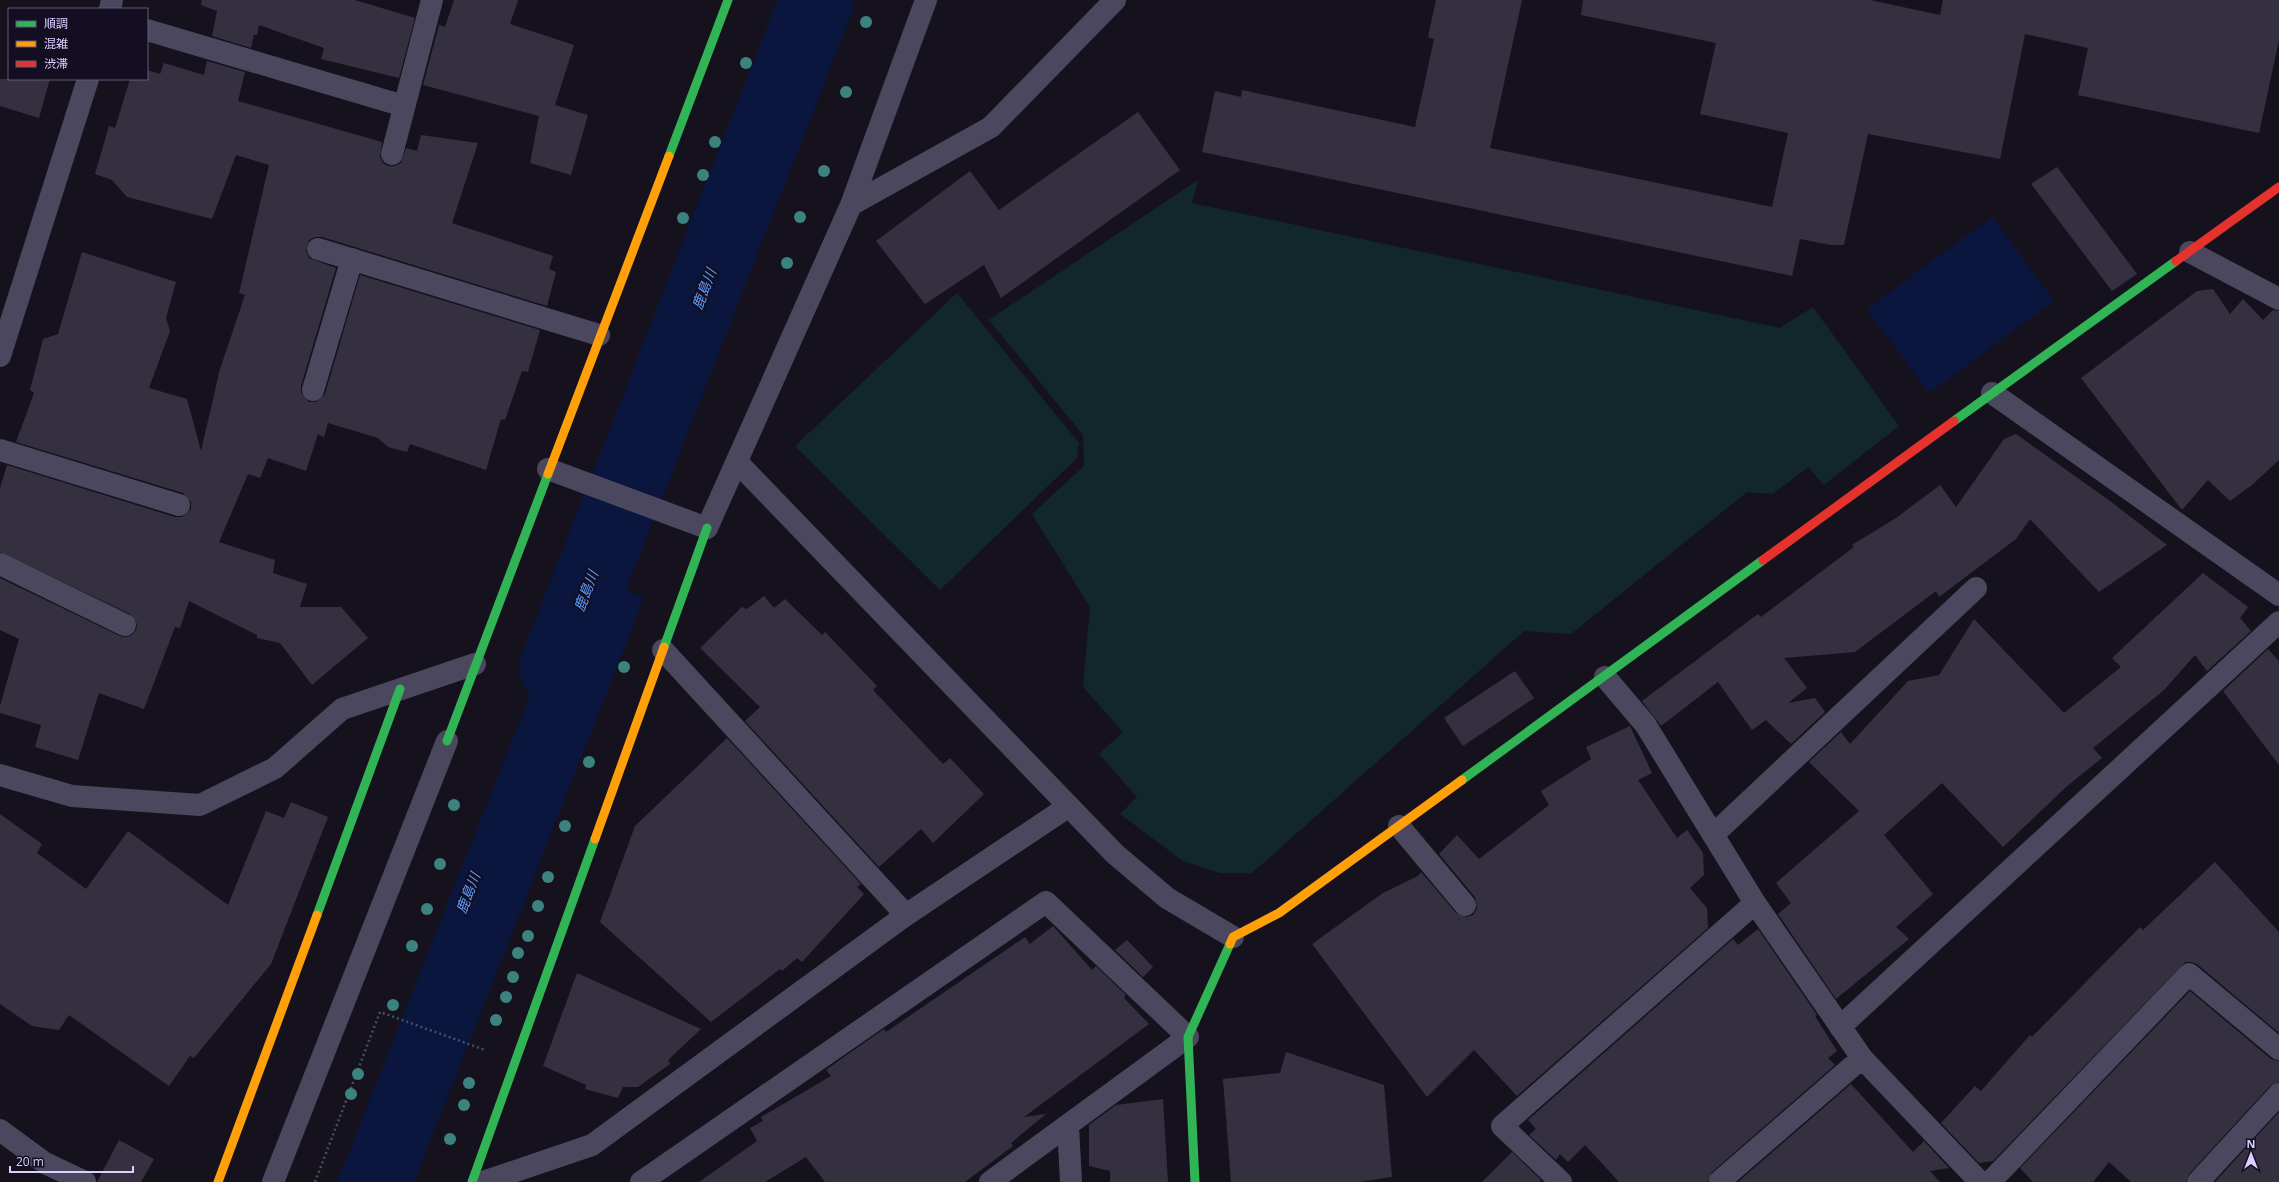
<svg xmlns="http://www.w3.org/2000/svg" width="2279" height="1182" viewBox="0 0 2279 1182" font-family="'Open Sans','Noto Sans JP',sans-serif">
  <style>
    .green { fill: #12272a }
    .water { fill: #0a163d }
    .lines { fill: none; stroke-linecap: round; stroke-linejoin: round }
    .river { stroke: #0a163d; stroke-width: 74 }
    .building { fill: #343040 }
    .path { stroke: #46505e; stroke-width: 2.5; stroke-dasharray: 2 3; stroke-linecap: butt }
    .street { stroke: #4b475e; stroke-width: 22 }
    .fast { stroke: #30b455; stroke-width: 9 }
    .slow { stroke: #ff9f0a; stroke-width: 9 }
    .jam { stroke: #e5322d; stroke-width: 9 }
    .tree { fill: #3c837f }
    .labels { text-anchor: middle; stroke-width: 4; stroke-linejoin: round; paint-order: stroke }
    .water-label { font-size: 14px; font-style: italic; fill: #5d9fff; stroke: #140e22 }
  </style>
  <rect width="100%" height="100%" fill="#16121d"/>
  <path class="green" d="M 1198,180 L 1192,203 L 1780,328 L 1813,307 L 1899,426 L 1824,485 L 1808,467 L 1773,494 L 1747,492 L 1571,634 L 1524,631 L 1252,873 L 1220,873 L 1183,861 L 1120,814 L 1137,797 L 1099,754 L 1123,732 L 1083,687 L 1090,607 L 1032,514 L 1084,466 L 1083,435 L 989,320 Z
    M 957,293 L 1079,443 L 1077,458 L 940,590 L 795,446 Z"/>
  <path class="water" d="M 1992,217 L 2054,301 L 1929,393 L 1867,309 Z
    M 581,567 L 644,598 L 414,1182 L 337,1182 Z"/>
  <g class="lines">
    <path class="river" d="M 556,668 L 817,0"/>
  </g>
  <path class="building" d="M 202,0 L 355,0 L 415,18 L 399,78 L 321,59 L 324,48 L 259,25 L 257,35 L 254,35 L 251,48 L 212,36 L 217,11 L 201,5 Z
    M 454,0 L 518,0 L 510,24 L 574,45 L 555,105 L 588,115 L 571,175 L 530,163 L 539,116 L 423,85 L 439,25 L 445,27 Z
    M 1436,0 L 1522,0 L 1490,148 L 1772,207 L 1788,133 L 1700,114 L 1716,43 L 1581,15 L 1583,0 L 1870,0 L 1940,15 L 1943,0 L 2279,0 L 2279,40 L 2259,133 L 2078,95 L 2088,48 L 2025,34 L 2000,159 L 1868,134 L 1844,245 L 1831,245 L 1800,239 L 1792,276 L 1202,152 L 1215,91 L 1241,97 L 1242,90 L 1415,127 L 1434,39 L 1428,37 Z
    M 207,61 L 245,72 L 238,101 L 382,142 L 380,157 L 383,163 L 388,166 L 395,166 L 401,163 L 406,148 L 417,151 L 421,135 L 478,143 L 452,223 L 553,256 L 549,269 L 556,272 L 547,306 L 322,237 L 315,237 L 309,240 L 306,251 L 309,258 L 336,268 L 301,386 L 301,393 L 309,402 L 316,402 L 325,394 L 360,275 L 540,330 L 528,372 L 522,371 L 505,420 L 501,419 L 486,470 L 410,444 L 407,452 L 388,447 L 378,438 L 328,423 L 324,437 L 318,434 L 306,471 L 268,458 L 260,478 L 248,474 L 219,542 L 275,560 L 273,573 L 307,584 L 300,607 L 341,607 L 368,638 L 312,685 L 280,643 L 257,638 L 257,635 L 189,601 L 180,628 L 175,627 L 144,709 L 99,693 L 78,760 L 35,747 L 41,725 L 0,713 L 0,706 L 19,639 L 0,630 L 0,578 L 120,636 L 126,637 L 132,635 L 136,630 L 137,624 L 130,614 L 0,552 L 0,488 L 7,465 L 175,517 L 182,517 L 191,509 L 191,502 L 183,493 L 16,442 L 34,393 L 30,390 L 43,339 L 58,334 L 82,252 L 176,282 L 166,318 L 170,331 L 149,388 L 187,399 L 201,451 L 220,369 L 245,295 L 239,293 L 269,165 L 236,155 L 212,219 L 127,197 L 112,180 L 95,174 L 109,126 L 115,128 L 130,79 L 147,79 L 147,70 L 160,74 L 164,63 L 204,75 Z
    M 0,79 L 50,79 L 39,118 L 0,106 Z
    M 1138,112 L 1180,170 L 1001,298 L 984,265 L 925,304 L 876,241 L 970,171 L 999,210 Z
    M 2057,167 L 2137,274 L 2112,291 L 2031,184 Z
    M 2213,289 L 2230,314 L 2243,299 L 2263,320 L 2273,310 L 2279,311 L 2279,460 L 2252,485 L 2230,501 L 2208,480 L 2182,510 L 2081,378 L 2197,291 Z
    M 2016,434 L 2110,501 L 2167,545 L 2099,592 L 2030,519 L 2016,539 L 1939,597 L 1936,591 L 1855,652 L 1784,658 L 1807,688 L 1788,703 L 1815,698 L 1825,712 L 1791,744 L 1766,720 L 1752,730 L 1718,682 L 1661,726 L 1642,701 L 1758,614 L 1761,617 L 1854,547 L 1852,545 L 1896,518 L 1940,485 L 1956,507 L 2004,439 Z
    M 2203,573 L 2248,607 L 2240,618 L 2251,631 L 2207,671 L 2195,655 L 2164,690 L 2093,748 L 2102,758 L 2066,787 L 2003,847 L 1942,783 L 1884,835 L 1933,894 L 1896,927 L 1909,939 L 1836,999 L 1778,914 L 1791,903 L 1776,883 L 1859,811 L 1809,762 L 1841,732 L 1850,744 L 1908,681 L 1939,675 L 1974,619 L 2064,713 L 2121,667 L 2112,658 Z
    M 764,596 L 774,608 L 785,599 L 822,635 L 825,632 L 877,686 L 873,690 L 943,764 L 950,758 L 984,794 L 933,843 L 921,829 L 879,867 L 745,721 L 760,707 L 700,648 L 742,607 L 747,609 Z
    M 2268,649 L 2279,661 L 2279,765 L 2223,691 Z
    M 1515,671 L 1534,698 L 1463,746 L 1444,718 Z
    M 1630,726 L 1652,773 L 1638,780 L 1677,838 L 1687,830 L 1703,853 L 1704,875 L 1690,888 L 1707,908 L 1708,928 L 1517,1096 L 1474,1050 L 1427,1097 L 1312,944 L 1383,893 L 1418,876 L 1421,872 L 1456,913 L 1467,917 L 1473,915 L 1477,909 L 1475,897 L 1439,854 L 1457,835 L 1479,859 L 1549,805 L 1541,791 L 1591,759 L 1586,747 Z
    M 727,738 L 861,884 L 857,887 L 864,894 L 802,962 L 797,958 L 782,971 L 780,969 L 711,1022 L 600,922 L 635,826 Z
    M 291,802 L 328,817 L 271,964 L 194,1058 L 190,1056 L 169,1086 L 69,1015 L 59,1030 L 32,1026 L 0,1004 L 0,814 L 42,844 L 37,853 L 86,889 L 128,831 L 228,905 L 266,811 L 284,818 Z
    M 2215,862 L 2279,932 L 2279,1033 L 2197,964 L 2191,962 L 2185,962 L 1993,1161 L 1979,1163 L 1941,1123 L 1975,1086 L 1981,1091 L 2030,1035 L 2032,1037 L 2140,927 L 2143,930 Z
    M 1053,926 L 1092,970 L 1096,966 L 1126,995 L 1124,998 L 1149,1024 L 1024,1117 L 1046,1114 L 1011,1143 L 1013,1146 L 965,1182 L 825,1182 L 806,1157 L 765,1182 L 699,1182 L 757,1141 L 750,1128 L 763,1121 L 761,1117 L 831,1076 L 826,1070 L 841,1059 L 884,1029 L 886,1032 L 1025,937 L 1030,944 Z
    M 1758,929 L 1817,1015 L 1815,1016 L 1837,1051 L 1828,1058 L 1835,1065 L 1712,1172 L 1708,1182 L 1619,1182 L 1585,1145 L 1568,1162 L 1560,1154 L 1556,1160 L 1529,1135 L 1536,1129 L 1528,1120 L 1733,939 L 1738,945 Z
    M 1127,940 L 1153,967 L 1143,977 L 1115,950 Z
    M 577,973 L 701,1029 L 668,1060 L 670,1064 L 638,1087 L 623,1087 L 618,1098 L 585,1089 L 586,1085 L 543,1066 Z
    M 2190,991 L 2271,1059 L 2279,1061 L 2279,1082 L 2270,1086 L 2189,1174 L 2186,1182 L 2131,1182 L 2109,1162 L 2093,1182 L 2033,1182 L 2020,1168 Z
    M 1286,1052 L 1384,1085 L 1392,1177 L 1359,1182 L 1231,1182 L 1223,1079 L 1280,1073 Z
    M 1851,1084 L 1913,1152 L 1924,1141 L 1949,1168 L 1930,1171 L 1940,1182 L 1738,1182 Z
    M 1163,1099 L 1168,1182 L 1110,1182 L 1110,1171 L 1089,1166 L 1089,1125 L 1116,1105 Z
    M 2279,1112 L 2279,1182 L 2215,1182 Z
    M 119,1140 L 154,1159 L 141,1182 L 97,1182 Z
    M 1512,1152 L 1541,1180 L 1539,1182 L 1482,1182 Z"/>
  <g class="lines">
    <path class="path" d="M 315,1182 L 380,1012 L 485,1050"/>
    <path class="street" d="M 110,9 L 112,0
      M 147,30 L 404,106
      M 392,154 L 432,0
      M 851,205 L 991,127 L 1115,0
      M 318,249 L 599,335
      M 2190,252 L 2279,299
      M 0,356 L 88,79
      M 313,390 L 352,259
      M 1992,393 L 2279,595
      M 0,450 L 179,505
      M 737,462 L 1115,854 L 1167,898 L 1233,937
      M 548,469 L 707,528 L 851,205 L 926,0
      M 0,564 L 125,625
      M 663,650 L 906,915
      M 1605,677 L 1645,724 L 1755,903 L 1862,1058 L 1980,1182
      M 0,775 L 72,796 L 200,805 L 275,768 L 342,709 L 475,664
      M 1399,826 L 1465,905
      M 1713,835 L 1976,588
      M 1840,1027 L 2279,622
      M 1068,1126 L 1071,1182
      M 0,1130 L 45,1163 L 85,1182
      M 1720,1181 L 1862,1058
      M 273,1182 L 447,741
      M 483,1182 L 592,1145 L 906,915 L 1069,806
      M 641,1182 L 1046,902 L 1188,1037 L 990,1182
      M 1561,1182 L 1502,1126 L 1755,903
      M 1990,1182 L 2189,974 L 2279,1049
      M 2198,1182 L 2279,1094"/>
    <path class="fast" d="M 669,156 L 728,0
      M 1954,421 L 2176,261
      M 664,647 L 707,528
      M 447,741 L 548,474
      M 1462,780 L 1763,560
      M 317,915 L 400,689
      M 472,1182 L 595,839
      M 1195,1182 L 1188,1037 L 1230,944"/>
    <path class="slow" d="M 548,474 L 669,156
      M 595,839 L 664,647
      M 1230,944 L 1233,937 L 1279,913 L 1462,780
      M 218,1182 L 317,915"/>
    <path class="jam" d="M 2176,261 L 2279,187
      M 1763,560 L 1954,421"/>
  </g>
  <g class="tree">
    <circle cx="866" cy="22" r="6"/>
    <circle cx="746" cy="63" r="6"/>
    <circle cx="846" cy="92" r="6"/>
    <circle cx="715" cy="142" r="6"/>
    <circle cx="824" cy="171" r="6"/>
    <circle cx="703" cy="175" r="6"/>
    <circle cx="800" cy="217" r="6"/>
    <circle cx="683" cy="218" r="6"/>
    <circle cx="787" cy="263" r="6"/>
    <circle cx="624" cy="667" r="6"/>
    <circle cx="589" cy="762" r="6"/>
    <circle cx="454" cy="805" r="6"/>
    <circle cx="565" cy="826" r="6"/>
    <circle cx="440" cy="864" r="6"/>
    <circle cx="548" cy="877" r="6"/>
    <circle cx="538" cy="906" r="6"/>
    <circle cx="427" cy="909" r="6"/>
    <circle cx="528" cy="936" r="6"/>
    <circle cx="412" cy="946" r="6"/>
    <circle cx="518" cy="953" r="6"/>
    <circle cx="513" cy="977" r="6"/>
    <circle cx="506" cy="997" r="6"/>
    <circle cx="393" cy="1005" r="6"/>
    <circle cx="496" cy="1020" r="6"/>
    <circle cx="358" cy="1074" r="6"/>
    <circle cx="469" cy="1083" r="6"/>
    <circle cx="351" cy="1094" r="6"/>
    <circle cx="464" cy="1105" r="6"/>
    <circle cx="450" cy="1139" r="6"/>
  </g>
  <g class="labels">
    <g class="water-label">
      <text transform="translate(704 289) rotate(-69)" y="5">鹿島川</text>
      <text transform="translate(586 591) rotate(-69)" y="5">鹿島川</text>
      <text transform="translate(468 893) rotate(-69)" y="5">鹿島川</text>
    </g>
  </g>
  <rect x="8" y="8" width="140" height="72" fill="#140e22" stroke="#645b7a"/>
  <rect x="16" y="21" width="20" height="6" fill="#30b455" stroke="#645b7a"/>
  <text x="44" y="28" font-size="12" fill="#dbcfff">順調</text>
  <rect x="16" y="41" width="20" height="6" fill="#ff9f0a" stroke="#645b7a"/>
  <text x="44" y="48" font-size="12" fill="#dbcfff">混雑</text>
  <rect x="16" y="61" width="20" height="6" fill="#e5322d" stroke="#645b7a"/>
  <text x="44" y="68" font-size="12" fill="#dbcfff">渋滞</text>
  <g transform="translate(2251 1154)" stroke="#140e22" stroke-width="3" paint-order="stroke">
  <path d="M0-3L7 15L0 10L-7 15Z" fill="#dbcfff"/>
  <text y="-6" font-size="11" font-weight="bold" text-anchor="middle" fill="#dbcfff">N</text>
  </g>
  <path d="M10 1166v6h123v-6" fill="none" stroke="#dbcfff" stroke-width="2"/>
  <text x="16" y="1166" font-size="12" fill="#dbcfff" stroke="#140e22" stroke-width="3" paint-order="stroke">20 m</text>
</svg>
